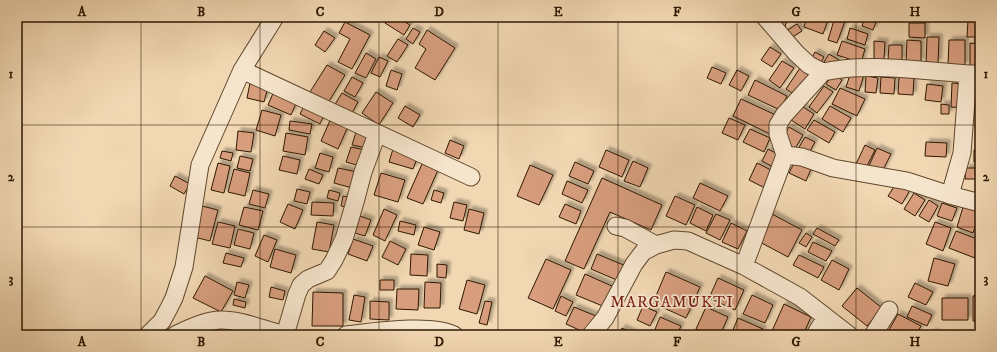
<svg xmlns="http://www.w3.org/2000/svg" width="997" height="352" viewBox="0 0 997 352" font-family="'IM FELL DW Pica',serif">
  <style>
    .building { fill: #d79d7d; stroke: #2e1800; filter: url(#shadow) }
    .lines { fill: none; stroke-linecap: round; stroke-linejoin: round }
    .minor-casing { stroke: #5f482c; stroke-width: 19 }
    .minor { stroke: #f6e5cd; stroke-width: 17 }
    .grid { fill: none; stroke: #2e1800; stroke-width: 1; stroke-opacity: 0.55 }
    .labels { text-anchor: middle; stroke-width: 3.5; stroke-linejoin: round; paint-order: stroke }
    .quarter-label { font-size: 16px; letter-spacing: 1px; fill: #7a1f14; stroke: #f6e5cd }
    .neatline { fill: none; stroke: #2e1800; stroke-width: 1.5 }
    .grid-label { font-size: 13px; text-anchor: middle; font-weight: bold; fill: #2e1800 }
  </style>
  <defs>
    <filter id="shadow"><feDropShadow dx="3.5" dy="-3.5" stdDeviation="1" flood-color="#0004"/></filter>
  </defs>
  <rect width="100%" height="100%" fill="#f1d7b2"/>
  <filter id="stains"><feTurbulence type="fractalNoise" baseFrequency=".005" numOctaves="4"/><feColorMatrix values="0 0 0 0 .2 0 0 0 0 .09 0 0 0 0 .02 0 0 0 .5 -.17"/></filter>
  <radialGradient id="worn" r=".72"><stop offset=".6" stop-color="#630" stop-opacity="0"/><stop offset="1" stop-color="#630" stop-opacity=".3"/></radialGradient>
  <path class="building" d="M 335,17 L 346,17 L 346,19 L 335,19 Z
    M 389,17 L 397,17 L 410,25 L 404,35 L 385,23 Z
    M 774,17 L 779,17 L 787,20 L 785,27 Z
    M 790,17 L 800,17 L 798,21 Z
    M 807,17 L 829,17 L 823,34 L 804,27 Z
    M 835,17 L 845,21 L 837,43 L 828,40 Z
    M 865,17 L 878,17 L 873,30 L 862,26 Z
    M 968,20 L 980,21 L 980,37 L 967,37 Z
    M 345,22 L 370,35 L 352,69 L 338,62 L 350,39 L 339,33 Z
    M 909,23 L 925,23 L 925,38 L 909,37 Z
    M 797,24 L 802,31 L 788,40 L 783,33 Z
    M 413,28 L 420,32 L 413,44 L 406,39 Z
    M 850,28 L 868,34 L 865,45 L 847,39 Z
    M 427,30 L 455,48 L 435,80 L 415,68 L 426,49 L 419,44 Z
    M 324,31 L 335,38 L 325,52 L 315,45 Z
    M 927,37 L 939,37 L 938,63 L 926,63 Z
    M 398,39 L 408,45 L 397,62 L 387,56 Z
    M 907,40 L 921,41 L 921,62 L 906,62 Z
    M 949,40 L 965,40 L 965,66 L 948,65 Z
    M 842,41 L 865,49 L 861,63 L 837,55 Z
    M 874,41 L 885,42 L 884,59 L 874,59 Z
    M 970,43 L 980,44 L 980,67 L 970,66 Z
    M 889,45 L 902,45 L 902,61 L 888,60 Z
    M 770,47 L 781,54 L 772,67 L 761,60 Z
    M 815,52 L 824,57 L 819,66 L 810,61 Z
    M 366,53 L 376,59 L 366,78 L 355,73 Z
    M 829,54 L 839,60 L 834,68 L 824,62 Z
    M 379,57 L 388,61 L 380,77 L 371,73 Z
    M 782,61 L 794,68 L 780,88 L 769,80 Z
    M 327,65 L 345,75 L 328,103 L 310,92 Z
    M 802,65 L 814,73 L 798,97 L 786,89 Z
    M 712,67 L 726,73 L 721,84 L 707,78 Z
    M 391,70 L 402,74 L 397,90 L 386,86 Z
    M 737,70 L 749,76 L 741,91 L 729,85 Z
    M 851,72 L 864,75 L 859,91 L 846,87 Z
    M 833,74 L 842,80 L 836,90 L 826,84 Z
    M 866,76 L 878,78 L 876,93 L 865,92 Z
    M 352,77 L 363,83 L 355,97 L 344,91 Z
    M 881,77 L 895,78 L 894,94 L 880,93 Z
    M 899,77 L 914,77 L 913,95 L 898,94 Z
    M 755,80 L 787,96 L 780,110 L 748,95 Z
    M 250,83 L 268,87 L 264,102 L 247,98 Z
    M 952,83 L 965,84 L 964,108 L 951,107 Z
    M 927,84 L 943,86 L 941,102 L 925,100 Z
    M 824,86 L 833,92 L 817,113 L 809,107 Z
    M 840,88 L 865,99 L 857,116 L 832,104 Z
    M 274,91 L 297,101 L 291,115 L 268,105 Z
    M 976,91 L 980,91 L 980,104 L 975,104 Z
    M 376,92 L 393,103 L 379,125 L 362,113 Z
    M 342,93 L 358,102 L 351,115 L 334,106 Z
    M 741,99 L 778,116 L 770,134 L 733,116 Z
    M 305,104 L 325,113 L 320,124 L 300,114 Z
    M 941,104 L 949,105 L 949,114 L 941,114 Z
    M 800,105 L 814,114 L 805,129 L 791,120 Z
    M 405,106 L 420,115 L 413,127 L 398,118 Z
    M 830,106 L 851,118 L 843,132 L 822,119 Z
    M 262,110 L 281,115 L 275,136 L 256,130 Z
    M 332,116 L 349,124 L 338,149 L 321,141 Z
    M 729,118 L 745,125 L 738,140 L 722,133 Z
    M 814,120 L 835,132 L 829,143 L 807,130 Z
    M 290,121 L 312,124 L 310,134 L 289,130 Z
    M 789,127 L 803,135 L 795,149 L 781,141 Z
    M 750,129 L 770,138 L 764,152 L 743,142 Z
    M 238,131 L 254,133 L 251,152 L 236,150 Z
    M 356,132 L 370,136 L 367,148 L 352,145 Z
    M 286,133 L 308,137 L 305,155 L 283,151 Z
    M 805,137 L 815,142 L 808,155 L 798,149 Z
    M 450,140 L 464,146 L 459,159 L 445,153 Z
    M 926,142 L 947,143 L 946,157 L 925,156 Z
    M 865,145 L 875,150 L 866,168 L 856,164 Z
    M 351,147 L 365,150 L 360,166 L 346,162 Z
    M 877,148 L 891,154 L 881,174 L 868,168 Z
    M 393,149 L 418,156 L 413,169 L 389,162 Z
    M 768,149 L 781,156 L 775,168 L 762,161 Z
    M 606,150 L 629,160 L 622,177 L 599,167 Z
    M 974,150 L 980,150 L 980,163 L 974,162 Z
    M 222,151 L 233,153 L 231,161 L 220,158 Z
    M 320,153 L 333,157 L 329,172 L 315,168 Z
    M 240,156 L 253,159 L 250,171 L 237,168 Z
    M 283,156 L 300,160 L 297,174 L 279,170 Z
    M 633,161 L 648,168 L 640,187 L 624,181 Z
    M 795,161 L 811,169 L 806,181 L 789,173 Z
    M 575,162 L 594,171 L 588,184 L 569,176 Z
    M 218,163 L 230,166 L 224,193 L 211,190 Z
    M 757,163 L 773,171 L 765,188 L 749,180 Z
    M 422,164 L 438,170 L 423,204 L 407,198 Z
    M 530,165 L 553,175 L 539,205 L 517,196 Z
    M 338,168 L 357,172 L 352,188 L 334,183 Z
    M 966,168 L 980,168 L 980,179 L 965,179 Z
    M 234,169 L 250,173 L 245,196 L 228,192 Z
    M 309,169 L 323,175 L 319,184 L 305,179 Z
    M 381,173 L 405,180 L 398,202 L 374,195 Z
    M 175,176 L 190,184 L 184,194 L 170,186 Z
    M 602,178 L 662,205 L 651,230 L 610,212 L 584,269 L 565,261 Z
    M 567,181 L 588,190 L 582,203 L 562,194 Z
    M 897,182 L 910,190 L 902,204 L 888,196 Z
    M 700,183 L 728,196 L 720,211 L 693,198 Z
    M 297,189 L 310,192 L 307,204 L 294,201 Z
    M 253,190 L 269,194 L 265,208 L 249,204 Z
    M 329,190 L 340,193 L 338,201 L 327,198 Z
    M 434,190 L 444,193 L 441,203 L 431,200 Z
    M 914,193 L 925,200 L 915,216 L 904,209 Z
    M 343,196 L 353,198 L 351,208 L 341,206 Z
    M 675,196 L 695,205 L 686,225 L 666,216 Z
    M 929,200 L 938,206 L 929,222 L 919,216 Z
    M 312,202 L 334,203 L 333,216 L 311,215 Z
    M 454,202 L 467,205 L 463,221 L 450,218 Z
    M 942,203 L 957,208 L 952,221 L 937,216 Z
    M 288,204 L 303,210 L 295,229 L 280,222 Z
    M 565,204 L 581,211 L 576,224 L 559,217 Z
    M 202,206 L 218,210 L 210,241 L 194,237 Z
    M 244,207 L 263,211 L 258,230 L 239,225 Z
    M 697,207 L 713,215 L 706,231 L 690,223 Z
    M 963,207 L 980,212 L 973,233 L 957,227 Z
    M 384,209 L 397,215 L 385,241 L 373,235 Z
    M 469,209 L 484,213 L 479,234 L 464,230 Z
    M 770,213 L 802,230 L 788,257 L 756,240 Z
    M 716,214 L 730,220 L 720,240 L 706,233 Z
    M 360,216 L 371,220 L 365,236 L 355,233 Z
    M 400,221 L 416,225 L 414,235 L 398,231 Z
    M 218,222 L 235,226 L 230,248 L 212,244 Z
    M 317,222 L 334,225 L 329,252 L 312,249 Z
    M 935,222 L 951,228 L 943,251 L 926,244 Z
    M 731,223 L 747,231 L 738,249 L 722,242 Z
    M 980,223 L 980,234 L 977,233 Z
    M 424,227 L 440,232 L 434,250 L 418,245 Z
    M 817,228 L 839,240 L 835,246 L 813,234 Z
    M 238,229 L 254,233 L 250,249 L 234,245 Z
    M 956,231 L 980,240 L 980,260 L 949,248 Z
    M 806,233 L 812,237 L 806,247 L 799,243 Z
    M 264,235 L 277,240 L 268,262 L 255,256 Z
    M 353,239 L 373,246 L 367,261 L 348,254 Z
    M 390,241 L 406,249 L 398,265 L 382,257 Z
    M 813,242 L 832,251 L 826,261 L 808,252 Z
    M 275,249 L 296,255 L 291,273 L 270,267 Z
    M 226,253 L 244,258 L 241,267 L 223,263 Z
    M 411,254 L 428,255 L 427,276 L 410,275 Z
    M 597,254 L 626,266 L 619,281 L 591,269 Z
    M 799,255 L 824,267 L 818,278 L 793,265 Z
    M 934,258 L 955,264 L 948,286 L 928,281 Z
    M 546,259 L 571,270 L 553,309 L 528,298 Z
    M 832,260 L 849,269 L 839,290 L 821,280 Z
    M 437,264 L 447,265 L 446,278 L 437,277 Z
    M 978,270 L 980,270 L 980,289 L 977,289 Z
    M 666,272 L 700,287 L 686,318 L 653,303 Z
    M 585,274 L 614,287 L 605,307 L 576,295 Z
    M 205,276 L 233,291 L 221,312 L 193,298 Z
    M 718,278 L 744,290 L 735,310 L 709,298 Z
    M 380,280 L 394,280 L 394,290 L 380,290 Z
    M 467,280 L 485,285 L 477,314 L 459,309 Z
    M 237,282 L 249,285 L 245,298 L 234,295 Z
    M 425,282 L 441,283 L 440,308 L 424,308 Z
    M 915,283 L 933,292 L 926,305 L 908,297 Z
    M 271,287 L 285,291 L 283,300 L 269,297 Z
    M 857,288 L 882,308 L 867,326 L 842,306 Z
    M 397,289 L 419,289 L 418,310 L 396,309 Z
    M 313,292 L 343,293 L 343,326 L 312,326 Z
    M 354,295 L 365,297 L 361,322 L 349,320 Z
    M 752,295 L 773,305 L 765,323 L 743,314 Z
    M 980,295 L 980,321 L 973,321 L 973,296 Z
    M 561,296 L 573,302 L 566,316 L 555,311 Z
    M 942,298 L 968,298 L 968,320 L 942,320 Z
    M 234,299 L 246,302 L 245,308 L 233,305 Z
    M 370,301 L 389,302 L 389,320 L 370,319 Z
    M 485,301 L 492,302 L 487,325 L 479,323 Z
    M 784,304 L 811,317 L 803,335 L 780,335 L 772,331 Z
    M 643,306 L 657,312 L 650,326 L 637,320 Z
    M 912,306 L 932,315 L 927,326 L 907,317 Z
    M 574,307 L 596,316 L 588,334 L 566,324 Z
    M 706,307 L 728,317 L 720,335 L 709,335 L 696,329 Z
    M 898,314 L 921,326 L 916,335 L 886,335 Z
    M 660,317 L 681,326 L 677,335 L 660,335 L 654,332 Z
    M 738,318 L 763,329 L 761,335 L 739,335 L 732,332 Z
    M 622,328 L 637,335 L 619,335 Z
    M 932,332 L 942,335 L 931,335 Z"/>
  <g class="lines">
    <defs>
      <path id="minor" d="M 242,70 L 471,177
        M 823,72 C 866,62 924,71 968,74 L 980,74
        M 785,155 L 802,157 L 833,168 L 907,181 L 950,195 L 980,203
        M 950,195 L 962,153 L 968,74
        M 616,226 L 625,228 L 656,245
        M 744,266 L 785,155 L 778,134 L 778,125 L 784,115 L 823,72 L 809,65 L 796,53 L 765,17
        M 148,335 L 162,321 L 169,308 L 174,298 L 184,267 L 200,165 L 242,70 L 275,17
        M 175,335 C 189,328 206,320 222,320 C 244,320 265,331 287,335
        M 285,335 L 297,294 L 301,285 L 308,279 L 327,271 L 334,260 L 344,239 L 355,202 L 363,172 L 377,134
        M 346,335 C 373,332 431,323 454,335
        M 591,335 L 605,318 L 634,264 L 643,252 L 656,245 L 674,240 L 688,241 L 744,266 L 800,297 L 849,335
        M 815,335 L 826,317
        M 873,335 L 889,310"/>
    </defs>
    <use href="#minor" class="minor-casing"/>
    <use href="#minor" class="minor"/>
  </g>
  <path class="grid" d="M 141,17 L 141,335M 260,17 L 260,335M 379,17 L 379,335M 498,17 L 498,335M 618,17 L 618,335M 737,17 L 737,335M 856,17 L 856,335M 17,125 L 980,125M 17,227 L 980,227"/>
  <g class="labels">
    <g class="quarter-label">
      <text x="672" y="307">MARGAMUKTI</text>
    </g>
  </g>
  <rect width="997" height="352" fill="none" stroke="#f1d7b2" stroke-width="44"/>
  <rect x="22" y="22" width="953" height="308" class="neatline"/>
  <g class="grid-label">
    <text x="82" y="16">A</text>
    <text x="201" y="16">B</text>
    <text x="320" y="16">C</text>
    <text x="439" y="16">D</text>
    <text x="558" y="16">E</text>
    <text x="677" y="16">F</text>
    <text x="796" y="16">G</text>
    <text x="915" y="16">H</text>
    <text x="11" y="78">1</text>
    <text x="986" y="78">1</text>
    <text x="11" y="181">2</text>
    <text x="986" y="181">2</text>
    <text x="11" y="283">3</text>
    <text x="986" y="283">3</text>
    <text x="82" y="346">A</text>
    <text x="201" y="346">B</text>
    <text x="320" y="346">C</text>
    <text x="439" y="346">D</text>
    <text x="558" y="346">E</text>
    <text x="677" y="346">F</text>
    <text x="796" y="346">G</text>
    <text x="915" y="346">H</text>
  </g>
  <rect width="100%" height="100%" filter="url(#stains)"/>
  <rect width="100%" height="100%" fill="url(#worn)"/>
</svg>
